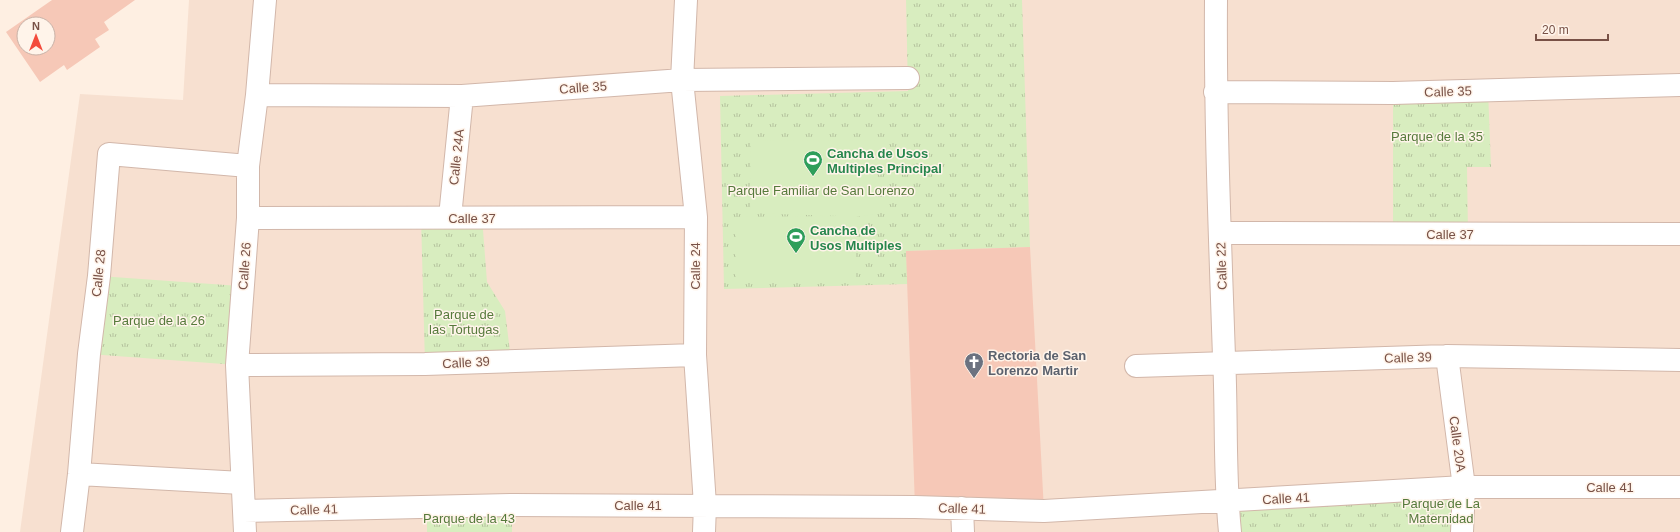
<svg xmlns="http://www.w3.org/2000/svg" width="1680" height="532" viewBox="0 0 1680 532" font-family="Arial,sans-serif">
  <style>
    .residential { fill: #f7e0d0 }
    .park { fill: url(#park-tufts) }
    .garden { fill: #d8edbf }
    .building { fill: #f6c8b7; fill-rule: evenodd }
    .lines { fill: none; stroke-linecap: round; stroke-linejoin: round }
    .street-casing { stroke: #d2b7aa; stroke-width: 24 }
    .street { stroke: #fff; stroke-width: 22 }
    .labels { text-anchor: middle; stroke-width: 3; stroke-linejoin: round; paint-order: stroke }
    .street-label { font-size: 13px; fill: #785146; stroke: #fff4ea }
    .park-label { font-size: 13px; fill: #567a3b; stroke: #fff4ea }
    .leisure-label { font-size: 13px; font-weight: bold; fill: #27864d; stroke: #fff4ea; text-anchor: start }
    .worship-label { font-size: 13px; font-weight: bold; fill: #5b616d; stroke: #fff4ea; text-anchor: start }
  </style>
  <defs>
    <pattern id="park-tufts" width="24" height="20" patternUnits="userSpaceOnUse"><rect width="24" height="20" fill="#d8edbf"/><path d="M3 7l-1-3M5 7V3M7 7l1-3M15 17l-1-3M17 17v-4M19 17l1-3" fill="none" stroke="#b4c29d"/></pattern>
  </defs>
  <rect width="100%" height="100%" fill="#feefe2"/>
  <path class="residential" d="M 189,0 L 1680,0 L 1680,532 L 20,532 L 80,94 L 183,100 Z"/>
  <path class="park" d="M 906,0 L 1022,0 L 1030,247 L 906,251 L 908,284 L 724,289 L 720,96 L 908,91 Z
    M 1488,90 L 1491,167 L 1467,167 L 1468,234 L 1393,234 L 1393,93 Z
    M 482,217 L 487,282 L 505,311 L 511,360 L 425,364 L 421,218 Z
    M 99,276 L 240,286 L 237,365 L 89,354 Z
    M 1464,487 L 1462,532 L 1230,532 L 1227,501 Z
    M 512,505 L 512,532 L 427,532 L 427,506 Z"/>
  <path class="garden" d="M 751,140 L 876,141 L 876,214 L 856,217 L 856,279 L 736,279 L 736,217 L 839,216 L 750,213 Z"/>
  <path class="building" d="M 52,0 L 135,0 L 104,22 L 109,30 L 95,39 L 100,47 L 67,70 L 64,65 L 40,82 L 6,32 ZM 24,24 L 48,24 L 48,48 L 24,48 Z
    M 1030,247 L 1044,511 L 915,507 L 906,251 Z"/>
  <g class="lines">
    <defs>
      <path id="street" d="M 686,0 L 682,80 L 696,217 L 695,355 L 705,505 L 704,532
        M 1216,0 C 1215,119 1220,238 1224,357 C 1227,415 1224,474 1230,532
        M 1215,92 L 1393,93 L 1680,85
        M 257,95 L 462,96 L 682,80 L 908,78
        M 450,217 L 462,96
        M 248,218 L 696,217
        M 1220,233 L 1680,234
        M 1447,356 L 1464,487 L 1462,532
        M 237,365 L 425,364 L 695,355
        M 1136,366 L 1447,356 L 1680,360
        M 79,474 L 242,483
        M 962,508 L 963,532
        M 244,511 L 512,505 L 915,507 L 1044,511 L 1464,487 L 1680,487
        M 72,532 L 79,474 L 89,354 L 99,276 L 109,154 L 248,166
        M 245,532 L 237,365 L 248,218 L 248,166 L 257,95 L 265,0"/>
    </defs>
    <use href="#street" class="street-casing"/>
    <use href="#street" class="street"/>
  </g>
  <defs>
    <symbol id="stadium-pin" viewBox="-11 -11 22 30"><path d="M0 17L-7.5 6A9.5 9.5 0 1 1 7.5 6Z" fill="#2e9e5b" stroke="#fff4ea"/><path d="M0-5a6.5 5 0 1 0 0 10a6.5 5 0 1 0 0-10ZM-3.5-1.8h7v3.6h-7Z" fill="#fff"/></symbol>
    <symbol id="church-pin" viewBox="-11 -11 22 30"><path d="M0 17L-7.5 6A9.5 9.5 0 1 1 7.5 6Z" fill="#6b7280" stroke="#fff4ea"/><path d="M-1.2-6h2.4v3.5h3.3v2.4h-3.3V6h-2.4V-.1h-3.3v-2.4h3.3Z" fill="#fff"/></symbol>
  </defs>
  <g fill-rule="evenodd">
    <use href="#stadium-pin" x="802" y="149" width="22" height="30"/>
    <use href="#stadium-pin" x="785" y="226" width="22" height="30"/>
    <use href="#church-pin" x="963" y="351" width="22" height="30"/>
  </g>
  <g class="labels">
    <g class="street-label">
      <text transform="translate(583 87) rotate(-4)" y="5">Calle 35</text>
      <text transform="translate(1448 91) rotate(-2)" y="5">Calle 35</text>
      <text transform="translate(456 157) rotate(-84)" y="5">Calle 24A</text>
      <text x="472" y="223">Calle 37</text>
      <text x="1450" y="239">Calle 37</text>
      <text transform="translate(244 266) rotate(-86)" y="5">Calle 26</text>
      <text transform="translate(695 266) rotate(-90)" y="5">Calle 24</text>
      <text transform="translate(1221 266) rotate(-92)" y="5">Calle 22</text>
      <text transform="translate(98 273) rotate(-84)" y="5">Calle 28</text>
      <text transform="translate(1408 357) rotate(-2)" y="5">Calle 39</text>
      <text transform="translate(466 362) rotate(-3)" y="5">Calle 39</text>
      <text transform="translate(1458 444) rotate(82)" y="5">Calle 20A</text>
      <text x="1610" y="492">Calle 41</text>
      <text transform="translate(1286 498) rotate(-3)" y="5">Calle 41</text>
      <text x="638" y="510">Calle 41</text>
      <text transform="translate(962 508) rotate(2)" y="5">Calle 41</text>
      <text transform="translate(314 509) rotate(-2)" y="5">Calle 41</text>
    </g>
    <g class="park-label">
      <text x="1437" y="141">Parque de la 35</text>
      <text x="821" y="195">Parque Familiar de San Lorenzo</text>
      <text x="464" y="319">Parque de<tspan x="464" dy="15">las Tortugas</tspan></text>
      <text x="159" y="325">Parque de la 26</text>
      <text x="1441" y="508">Parque de La<tspan x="1441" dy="15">Maternidad</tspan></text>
      <text x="469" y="523">Parque de la 43</text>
    </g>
    <g class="leisure-label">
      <text x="827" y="158">Cancha de Usos<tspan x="827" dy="15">Multiples Principal</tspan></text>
      <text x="810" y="235">Cancha de<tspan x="810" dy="15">Usos Multiples</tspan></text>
    </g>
    <g class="worship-label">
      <text x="988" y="360">Rectoria de San<tspan x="988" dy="15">Lorenzo Martir</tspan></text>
    </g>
  </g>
  <g transform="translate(36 36)"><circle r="19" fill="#fff4ea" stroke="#c9b3a8"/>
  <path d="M0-3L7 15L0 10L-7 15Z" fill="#f34b3c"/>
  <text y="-6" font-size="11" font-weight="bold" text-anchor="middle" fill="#785146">N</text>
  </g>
  <path d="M1536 34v6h72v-6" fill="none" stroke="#785146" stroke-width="2"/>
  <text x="1542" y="34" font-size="12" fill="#785146" stroke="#fff4ea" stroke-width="3" paint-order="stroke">20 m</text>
</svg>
